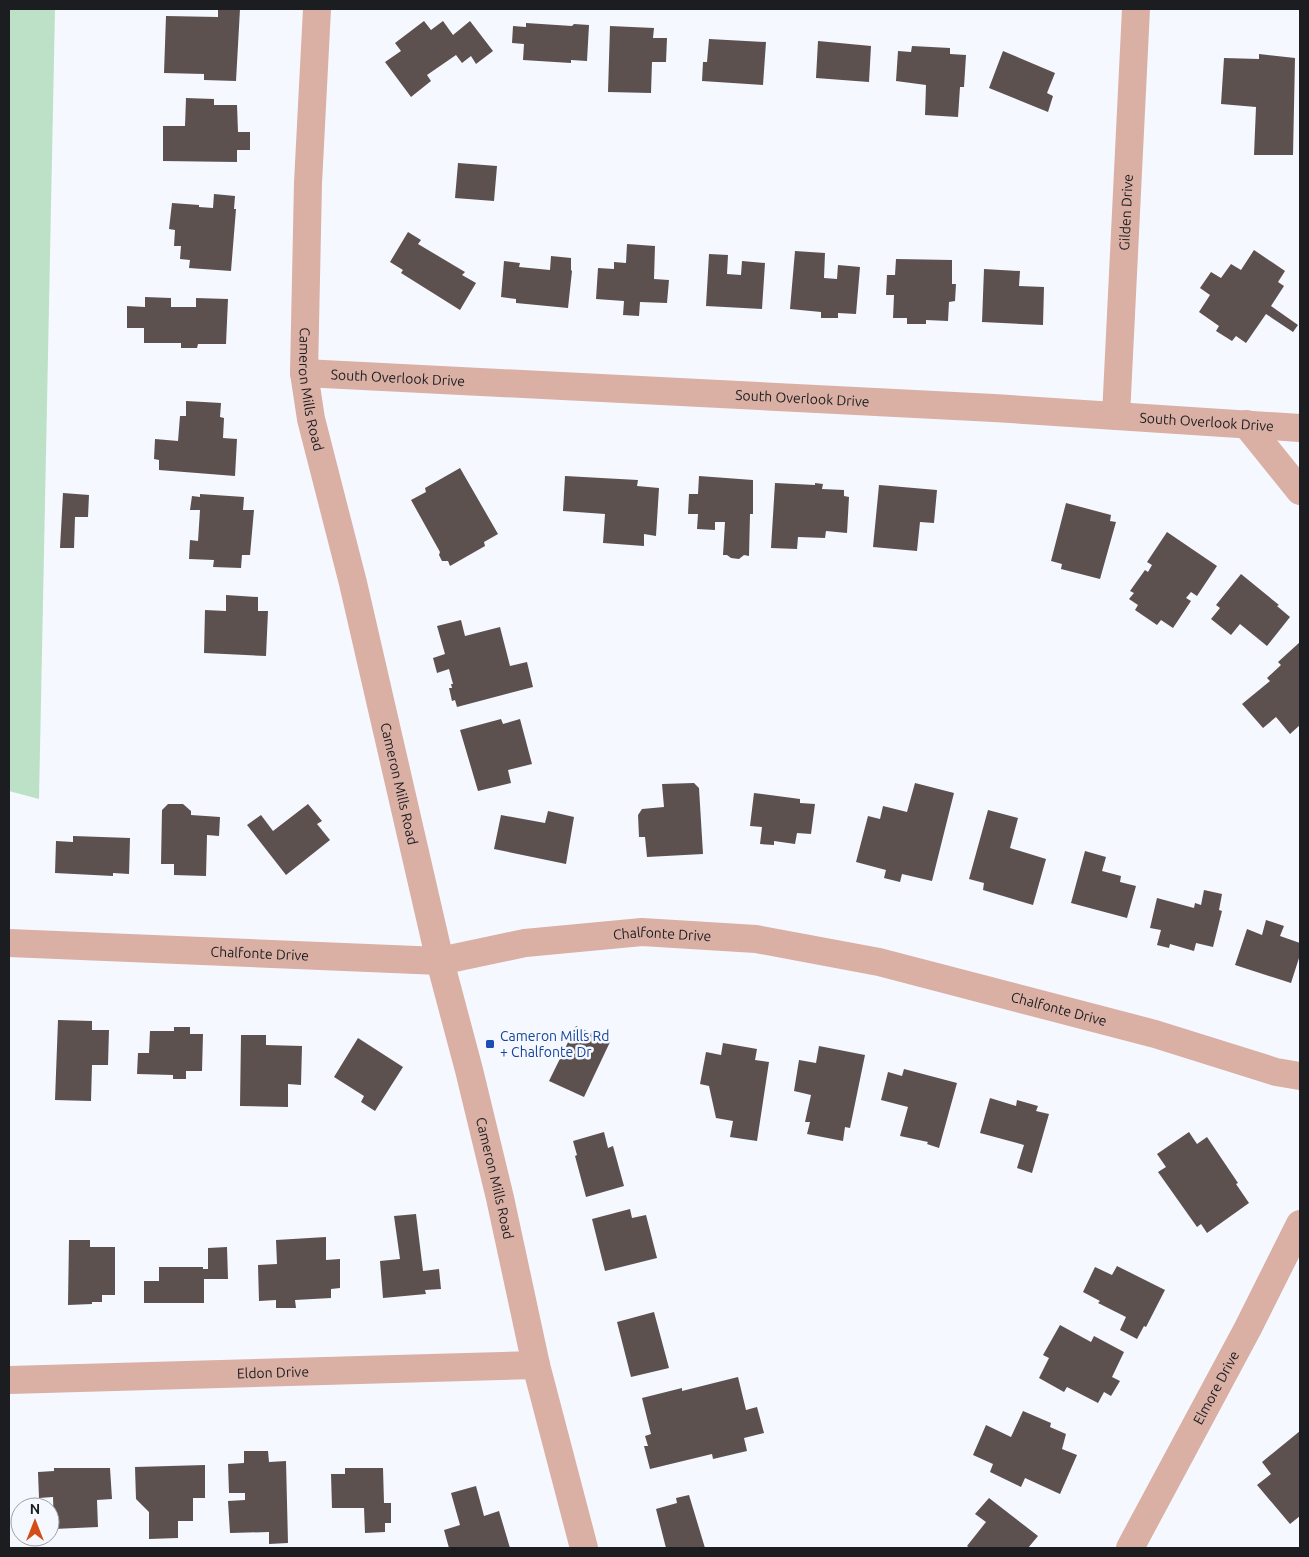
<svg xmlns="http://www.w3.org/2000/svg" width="1309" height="1557" viewBox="0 0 1309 1557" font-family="Ubuntu,sans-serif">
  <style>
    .green { fill: #bce1c7 }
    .building { fill: #5c514e }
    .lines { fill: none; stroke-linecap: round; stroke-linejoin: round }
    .minor { stroke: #daafa4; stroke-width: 28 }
    .tertiary { stroke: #daafa4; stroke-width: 28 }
    .transit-dot { fill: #1a4fb4; stroke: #f5f8ff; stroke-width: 2 }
    .labels { text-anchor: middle; stroke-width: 5; stroke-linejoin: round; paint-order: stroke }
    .street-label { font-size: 14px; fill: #1c1d21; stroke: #f5f8ff }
    .transit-label { font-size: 14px; fill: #164399; stroke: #f5f8ff; text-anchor: start }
  </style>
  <rect width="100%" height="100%" fill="#f5f8ff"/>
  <path class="green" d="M 9,9 L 55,9 L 39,799 L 9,791 Z"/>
  <path class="building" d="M 218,9 L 240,9 L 236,81 L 204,80 L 204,74 L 164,73 L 166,16 L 218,17 Z
    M 424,21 L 431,30 L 443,21 L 453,35 L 470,21 L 493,51 L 476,64 L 471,56 L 462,63 L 456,55 L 427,75 L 431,81 L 411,97 L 385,62 L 401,51 L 395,43 Z
    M 526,23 L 572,26 L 574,24 L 589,25 L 587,61 L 571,60 L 571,63 L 523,60 L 524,44 L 512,43 L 513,26 L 526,27 Z
    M 610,26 L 654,28 L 653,38 L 667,38 L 666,62 L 652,62 L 651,93 L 608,92 Z
    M 709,39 L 766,42 L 763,85 L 702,81 L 703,62 L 707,62 Z
    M 818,41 L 871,46 L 869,82 L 816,78 Z
    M 912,46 L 950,48 L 950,54 L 966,55 L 964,87 L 960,87 L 958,117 L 925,115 L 926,85 L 896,81 L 898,51 L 911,52 Z
    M 1003,51 L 1055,73 L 1047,93 L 1053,96 L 1048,112 L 989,88 Z
    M 1259,54 L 1295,58 L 1293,155 L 1254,155 L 1256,107 L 1221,104 L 1224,58 L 1259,59 Z
    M 186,98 L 214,99 L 214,105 L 237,105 L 238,132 L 250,132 L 250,150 L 237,150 L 237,162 L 163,161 L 163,126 L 185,126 Z
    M 458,163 L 497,166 L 494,201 L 455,198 Z
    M 214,194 L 235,196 L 234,209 L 236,209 L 231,271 L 189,268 L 190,260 L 180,259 L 181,246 L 174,246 L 175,230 L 169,229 L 172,203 L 199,205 L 199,207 L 213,208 Z
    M 408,232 L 421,240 L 418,244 L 465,272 L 462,275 L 476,283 L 460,310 L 401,273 L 403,270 L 390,262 Z
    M 627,244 L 655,246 L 654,279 L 669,280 L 667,303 L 640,302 L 639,316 L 623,315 L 624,301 L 596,299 L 598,268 L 614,269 L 614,262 L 626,263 Z
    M 1254,250 L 1285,271 L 1278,282 L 1284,286 L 1271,306 L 1298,325 L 1293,332 L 1266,314 L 1246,343 L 1236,336 L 1232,341 L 1216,331 L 1219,326 L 1199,312 L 1210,295 L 1200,288 L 1211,272 L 1221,278 L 1231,264 L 1241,270 Z
    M 795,251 L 825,253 L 824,278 L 837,279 L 838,265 L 860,267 L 856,314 L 838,313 L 838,318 L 821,318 L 821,312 L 790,309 Z
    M 709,254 L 728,255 L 727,274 L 741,275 L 742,261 L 765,263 L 762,309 L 706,306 Z
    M 551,256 L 571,258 L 571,270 L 572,271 L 568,308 L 516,303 L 516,299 L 501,297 L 504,261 L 520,263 L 519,267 L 550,270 Z
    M 896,259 L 952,260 L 952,284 L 956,284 L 955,301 L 949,302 L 948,321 L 926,320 L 926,324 L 907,324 L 907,318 L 893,318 L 894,295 L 886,295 L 887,275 L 895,275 Z
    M 984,269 L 1020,271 L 1019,286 L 1044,287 L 1043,325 L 982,322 Z
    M 145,297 L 171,298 L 171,307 L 196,307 L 196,298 L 228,299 L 226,344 L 198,344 L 197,348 L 181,348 L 181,343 L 144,343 L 144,328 L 127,328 L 127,306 L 145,307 Z
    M 186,401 L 221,403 L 220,417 L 224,418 L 223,438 L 237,439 L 235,476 L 159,470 L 159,460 L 154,459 L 155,439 L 178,441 L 180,416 L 186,416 Z
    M 460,468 L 498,534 L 484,542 L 485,546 L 450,566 L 448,561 L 442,561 L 439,555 L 440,552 L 411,500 L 426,492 L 425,488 Z
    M 565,476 L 638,480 L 637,486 L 659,488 L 656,536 L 644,534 L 644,546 L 603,543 L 605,514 L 563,511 Z
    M 699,476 L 753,480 L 753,514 L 750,514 L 749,556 L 744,555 L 739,559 L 731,558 L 727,555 L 723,555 L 725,522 L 715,522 L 715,530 L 697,529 L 698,514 L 688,514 L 689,494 L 698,494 Z
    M 775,483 L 815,485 L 815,483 L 823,484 L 822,489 L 844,490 L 844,496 L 849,497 L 847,533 L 826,531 L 825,538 L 798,537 L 797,549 L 771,548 Z
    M 879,485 L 937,490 L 934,523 L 920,522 L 917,551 L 873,547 Z
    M 63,493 L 89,495 L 88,517 L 75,517 L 74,548 L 60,548 Z
    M 200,494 L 244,497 L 243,510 L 254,510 L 250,555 L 242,555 L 241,568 L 213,567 L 214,560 L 189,559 L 190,540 L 198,541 L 200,510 L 190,510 L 192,496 L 200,497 Z
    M 1066,503 L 1111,515 L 1110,521 L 1116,522 L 1100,579 L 1061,569 L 1062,564 L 1051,561 Z
    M 1167,532 L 1217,566 L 1197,596 L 1191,592 L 1186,598 L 1191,601 L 1173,628 L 1161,620 L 1157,625 L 1135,610 L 1138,605 L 1129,599 L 1134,593 L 1130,591 L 1145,570 L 1148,572 L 1152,565 L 1147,562 Z
    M 1241,574 L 1279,605 L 1277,606 L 1290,617 L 1267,646 L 1240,624 L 1231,635 L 1211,619 L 1220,608 L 1216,605 Z
    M 226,595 L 258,597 L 258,611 L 268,611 L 266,656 L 204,653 L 205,610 L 226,611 Z
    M 461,620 L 465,636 L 500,627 L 510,666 L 527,662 L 533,687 L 457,707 L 455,700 L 452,701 L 449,688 L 452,688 L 451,684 L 453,684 L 449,669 L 437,673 L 433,658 L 445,654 L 437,626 Z
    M 1300,642 L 1300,725 L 1290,734 L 1276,717 L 1263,728 L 1242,704 L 1270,681 L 1267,678 L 1281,665 L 1278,662 Z
    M 501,719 L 503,724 L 520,719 L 532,764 L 508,770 L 511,783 L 478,791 L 460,730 Z
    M 694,783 L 699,788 L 703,854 L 647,857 L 645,837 L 639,837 L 638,815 L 642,809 L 664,807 L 662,784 Z
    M 915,783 L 954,793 L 932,881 L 902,874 L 900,882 L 884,878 L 886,870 L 856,862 L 868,816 L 880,819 L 883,806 L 907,812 Z
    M 754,793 L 800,799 L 800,803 L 815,804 L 811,834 L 797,833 L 795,844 L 774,841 L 774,845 L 760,844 L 762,827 L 750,826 Z
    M 168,804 L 183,804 L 191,811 L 191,815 L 220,817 L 219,836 L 207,835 L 206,876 L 174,875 L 174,864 L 161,864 L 162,810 Z
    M 308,804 L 322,821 L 317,824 L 330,840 L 286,875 L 247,825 L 261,815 L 273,831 Z
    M 988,810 L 1018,818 L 1010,848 L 1046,859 L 1033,905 L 983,890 L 984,883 L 969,879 Z
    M 548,811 L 574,817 L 566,864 L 494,849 L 501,815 L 545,823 Z
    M 73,836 L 130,838 L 129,874 L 113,873 L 113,876 L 55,873 L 56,841 L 73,842 Z
    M 1085,851 L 1106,857 L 1102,871 L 1121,876 L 1120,882 L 1136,886 L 1127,918 L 1071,903 Z
    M 1204,890 L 1222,894 L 1219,910 L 1222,911 L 1213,947 L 1196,943 L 1194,951 L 1170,944 L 1169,948 L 1157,945 L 1161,930 L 1150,928 L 1157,898 L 1194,908 L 1195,903 L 1201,905 Z
    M 1266,920 L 1284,926 L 1280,936 L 1300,943 L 1300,955 L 1291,983 L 1235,965 L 1247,929 L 1262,935 Z
    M 58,1020 L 92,1021 L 92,1030 L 109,1030 L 108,1065 L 92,1065 L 91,1101 L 55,1100 Z
    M 576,1026 L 610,1042 L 584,1097 L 549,1081 Z
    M 174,1027 L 190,1027 L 190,1034 L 203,1034 L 202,1071 L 186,1071 L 186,1079 L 173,1079 L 173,1075 L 137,1074 L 138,1053 L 149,1053 L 150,1031 L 174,1031 Z
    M 241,1035 L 266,1035 L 266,1045 L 302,1046 L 301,1085 L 288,1084 L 288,1107 L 240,1106 Z
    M 358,1038 L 403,1067 L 375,1111 L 361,1102 L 364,1096 L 334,1077 Z
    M 723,1043 L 757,1049 L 755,1060 L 769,1062 L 757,1141 L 730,1137 L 733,1121 L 716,1118 L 709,1086 L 700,1084 L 706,1052 L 721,1055 Z
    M 819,1046 L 865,1055 L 850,1128 L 845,1127 L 843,1141 L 807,1134 L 810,1122 L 805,1122 L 811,1095 L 794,1091 L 799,1060 L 816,1063 Z
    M 904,1069 L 957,1083 L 939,1148 L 927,1144 L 928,1142 L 900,1136 L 908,1107 L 881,1100 L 888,1072 L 902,1076 Z
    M 990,1098 L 1016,1106 L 1017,1100 L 1038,1106 L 1036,1111 L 1049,1114 L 1032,1173 L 1017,1168 L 1024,1145 L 980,1133 Z
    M 604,1132 L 608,1148 L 613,1146 L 624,1186 L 586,1197 L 575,1156 L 577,1155 L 573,1141 Z
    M 1189,1132 L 1197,1144 L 1207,1137 L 1238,1183 L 1236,1184 L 1249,1203 L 1207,1233 L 1201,1224 L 1197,1227 L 1158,1172 L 1166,1167 L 1157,1154 Z
    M 630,1209 L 632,1218 L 646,1215 L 657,1258 L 605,1271 L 592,1219 Z
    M 416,1214 L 423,1271 L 439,1269 L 441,1289 L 425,1290 L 426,1294 L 383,1298 L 380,1261 L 400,1259 L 394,1216 Z
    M 326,1237 L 326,1260 L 340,1259 L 340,1288 L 331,1289 L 331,1298 L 295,1300 L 296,1308 L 276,1308 L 276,1300 L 259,1301 L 258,1265 L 277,1264 L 276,1240 Z
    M 69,1240 L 90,1240 L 90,1247 L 115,1247 L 115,1295 L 102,1295 L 102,1302 L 92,1302 L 92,1304 L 68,1305 Z
    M 227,1247 L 228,1279 L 204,1279 L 204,1303 L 144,1303 L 144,1281 L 159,1281 L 159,1267 L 203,1267 L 203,1269 L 208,1269 L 208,1248 Z
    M 1117,1266 L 1165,1290 L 1146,1327 L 1144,1326 L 1137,1339 L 1120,1330 L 1126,1317 L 1098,1303 L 1100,1301 L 1083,1292 L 1095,1267 L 1112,1275 Z
    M 654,1312 L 669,1368 L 631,1377 L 617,1322 Z
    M 1060,1325 L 1091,1342 L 1094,1336 L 1124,1352 L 1112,1377 L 1120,1381 L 1111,1396 L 1104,1392 L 1098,1403 L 1067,1387 L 1064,1392 L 1039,1378 L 1049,1358 L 1043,1355 Z
    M 738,1377 L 746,1410 L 757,1407 L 764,1433 L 744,1438 L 747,1451 L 713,1459 L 712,1454 L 650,1469 L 644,1446 L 648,1446 L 645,1436 L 651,1434 L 642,1398 L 682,1388 L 682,1391 Z
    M 1023,1411 L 1051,1423 L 1050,1427 L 1066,1434 L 1062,1449 L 1077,1455 L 1060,1494 L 1025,1478 L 1021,1487 L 990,1472 L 993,1464 L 973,1455 L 986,1425 L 1011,1437 Z
    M 1300,1431 L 1300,1516 L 1290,1524 L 1257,1485 L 1271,1474 L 1262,1462 Z
    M 244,1451 L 268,1451 L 269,1462 L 286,1461 L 288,1543 L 269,1544 L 269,1532 L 230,1533 L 228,1501 L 245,1500 L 245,1493 L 229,1493 L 228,1464 L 244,1463 Z
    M 205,1465 L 205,1498 L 193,1498 L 193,1521 L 178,1521 L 178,1538 L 149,1539 L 149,1512 L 136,1499 L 135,1467 Z
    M 54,1468 L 110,1468 L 112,1499 L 97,1500 L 98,1527 L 54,1529 L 53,1497 L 39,1498 L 38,1472 L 54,1471 Z
    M 345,1468 L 383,1468 L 384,1503 L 391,1503 L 391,1523 L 385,1523 L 385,1532 L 365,1533 L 364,1508 L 332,1508 L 331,1474 L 345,1474 Z
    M 476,1486 L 484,1516 L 499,1511 L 510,1548 L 449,1548 L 444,1530 L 460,1525 L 451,1493 Z
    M 689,1495 L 705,1548 L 666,1548 L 656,1509 L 677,1503 L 676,1498 Z
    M 989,1498 L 1038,1536 L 1028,1548 L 970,1548 L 967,1546 L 986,1522 L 975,1514 Z"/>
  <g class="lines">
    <g class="minor">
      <path id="s1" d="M 317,9 L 308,183 L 304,373 L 311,419 L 353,583 L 440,961"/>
      <path id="s2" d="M 304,373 L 994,408 L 1300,428"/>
      <path id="s3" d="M 1116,416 L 1136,9"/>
      <path d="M 1246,424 L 1300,491"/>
      <path id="s4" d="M 9,1380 L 536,1365"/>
      <path id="s5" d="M 1130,1548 L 1248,1328 L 1300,1224"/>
    </g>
    <g class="tertiary">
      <path id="s6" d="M 9,943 L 440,961 L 525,943 L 642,932 L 756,939 L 879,962 L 1155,1034 L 1276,1072 L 1300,1076"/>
      <path id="s7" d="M 440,961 L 469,1070 L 500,1198 L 536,1365 L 584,1548"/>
    </g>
  </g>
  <rect class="transit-dot" x="485" y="1039" width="10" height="10" rx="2.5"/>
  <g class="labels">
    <g class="street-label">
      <text dy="5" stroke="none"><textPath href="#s3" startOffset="204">Gilden Drive</textPath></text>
      <text dy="5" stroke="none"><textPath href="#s2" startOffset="94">South Overlook Drive</textPath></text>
      <text dy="5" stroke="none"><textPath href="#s1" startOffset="381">Cameron Mills Road</textPath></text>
      <text dy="5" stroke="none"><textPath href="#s2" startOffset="499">South Overlook Drive</textPath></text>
      <text dy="5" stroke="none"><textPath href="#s2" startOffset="904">South Overlook Drive</textPath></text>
      <text dy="5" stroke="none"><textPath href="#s1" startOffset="786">Cameron Mills Road</textPath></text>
      <text dy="5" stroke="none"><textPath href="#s6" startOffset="656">Chalfonte Drive</textPath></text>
      <text dy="5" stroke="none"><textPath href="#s6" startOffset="251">Chalfonte Drive</textPath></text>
      <text dy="5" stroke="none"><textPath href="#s6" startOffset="1061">Chalfonte Drive</textPath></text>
      <text dy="5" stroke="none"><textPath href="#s7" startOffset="224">Cameron Mills Road</textPath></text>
      <text dy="5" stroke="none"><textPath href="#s4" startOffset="264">Eldon Drive</textPath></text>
      <text dy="5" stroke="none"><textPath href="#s5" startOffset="182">Elmore Drive</textPath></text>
    </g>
    <g class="transit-label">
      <text x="500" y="1041">Cameron Mills Rd<tspan x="500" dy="16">+ Chalfonte Dr</tspan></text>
    </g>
  </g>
  <rect width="1309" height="1557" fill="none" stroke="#1c1d21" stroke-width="20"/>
  <g transform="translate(35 1522)"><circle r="24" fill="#f5f8ff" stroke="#9ea0a6"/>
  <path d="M0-4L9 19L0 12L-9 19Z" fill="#d44d17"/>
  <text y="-8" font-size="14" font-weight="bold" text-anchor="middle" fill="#1c1d21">N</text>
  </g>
</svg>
